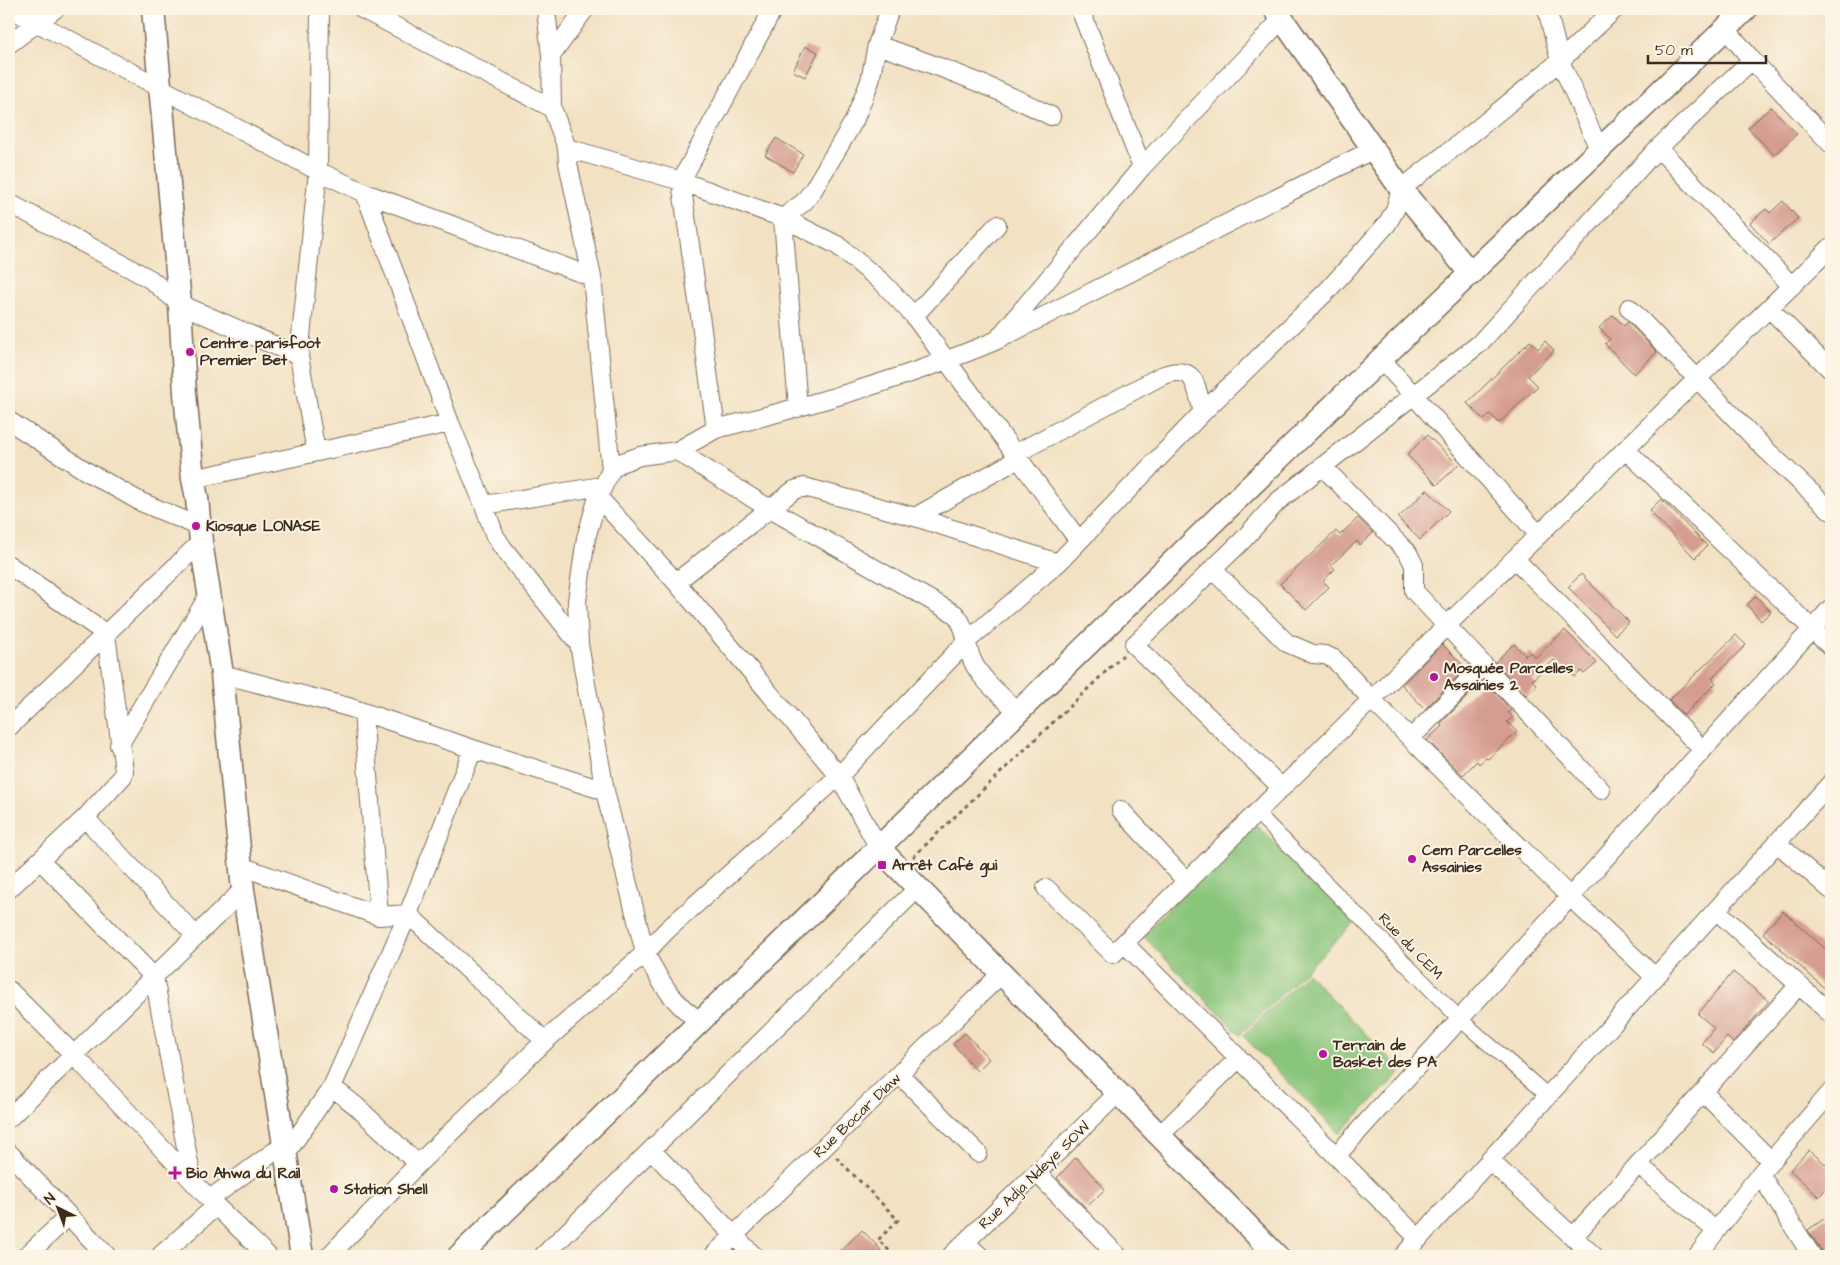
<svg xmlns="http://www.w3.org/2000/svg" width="1840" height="1265" viewBox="0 0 1840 1265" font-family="'Architects Daughter',sans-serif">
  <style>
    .green { fill: #88c47a; stroke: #62774c }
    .building { fill: #d59d91 }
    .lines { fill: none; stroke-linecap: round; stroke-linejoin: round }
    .pedestrian-casing { stroke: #7b6a58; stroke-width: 16 }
    .minor-casing { stroke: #7b6a58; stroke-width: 20 }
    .tertiary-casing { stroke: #7b6a58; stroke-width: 25 }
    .path { stroke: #7b6a58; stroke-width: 3; stroke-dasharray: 4 4; stroke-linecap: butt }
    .pedestrian { stroke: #fff; stroke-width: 14 }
    .minor { stroke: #fff; stroke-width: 18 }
    .tertiary { stroke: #fff; stroke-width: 22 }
    .poi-dot { fill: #b5179e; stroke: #fcf5e5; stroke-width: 2 }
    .labels { text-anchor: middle; stroke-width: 4; stroke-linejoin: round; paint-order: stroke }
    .poi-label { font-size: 15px; font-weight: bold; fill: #3b2a1e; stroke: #fcf5e5; text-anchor: start }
    .street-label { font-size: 15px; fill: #3b2a1e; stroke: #fcf5e5 }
  </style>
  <rect width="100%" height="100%" fill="#fcf5e5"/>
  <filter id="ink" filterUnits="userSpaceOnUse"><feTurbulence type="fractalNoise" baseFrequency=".02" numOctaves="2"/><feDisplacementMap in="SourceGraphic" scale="10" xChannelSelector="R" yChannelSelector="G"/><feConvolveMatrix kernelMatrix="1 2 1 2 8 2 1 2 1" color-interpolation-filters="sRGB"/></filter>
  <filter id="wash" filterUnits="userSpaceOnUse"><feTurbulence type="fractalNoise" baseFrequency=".0096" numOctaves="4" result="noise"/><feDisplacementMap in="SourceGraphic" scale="20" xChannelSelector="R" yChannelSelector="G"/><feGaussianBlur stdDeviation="1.12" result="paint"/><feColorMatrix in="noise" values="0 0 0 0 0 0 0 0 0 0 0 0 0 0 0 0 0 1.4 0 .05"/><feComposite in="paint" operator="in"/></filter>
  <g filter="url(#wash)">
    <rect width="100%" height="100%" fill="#f2e1c3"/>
    <path class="green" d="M 1256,824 L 1354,923 L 1240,1035 L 1142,935 Z
      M 1307,973 L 1402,1071 L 1339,1134 L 1243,1036 Z"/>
    <g id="blocks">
      <path class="building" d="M 805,46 L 818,52 L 805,77 L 793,71 Z
        M 1771,107 L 1797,134 L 1774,155 L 1748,128 Z
        M 776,138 L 803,154 L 793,172 L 765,155 Z
        M 1783,201 L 1798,218 L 1769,244 L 1750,223 L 1766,209 L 1770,213 Z
        M 1613,315 L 1624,326 L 1628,322 L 1657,352 L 1634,374 L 1605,344 L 1610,339 L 1599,328 Z
        M 1530,341 L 1538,349 L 1545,341 L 1554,351 L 1528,376 L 1538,386 L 1499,423 L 1490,414 L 1484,420 L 1467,403 Z
        M 1427,435 L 1458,465 L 1437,485 L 1407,455 Z
        M 1427,490 L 1449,511 L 1420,540 L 1398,518 Z
        M 1661,499 L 1707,546 L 1695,558 L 1649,511 Z
        M 1358,518 L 1373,533 L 1360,545 L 1357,541 L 1331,565 L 1335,569 L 1323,581 L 1329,587 L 1306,610 L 1280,584 L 1336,531 L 1340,535 Z
        M 1581,574 L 1629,622 L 1615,635 L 1568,587 Z
        M 1756,596 L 1771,612 L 1761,621 L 1747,605 Z
        M 1565,630 L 1597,663 L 1584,674 L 1581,671 L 1575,677 L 1565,667 L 1563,669 L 1554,660 L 1532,680 L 1537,685 L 1526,695 L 1495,662 L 1514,644 L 1526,656 L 1530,652 L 1535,658 Z
        M 1736,635 L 1746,645 L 1712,678 L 1716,683 L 1684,715 L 1669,700 Z
        M 1442,644 L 1466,668 L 1425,709 L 1402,685 Z
        M 1484,680 L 1511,710 L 1508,712 L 1513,717 L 1507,722 L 1517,732 L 1488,759 L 1486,758 L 1479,764 L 1477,761 L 1463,775 L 1427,740 L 1442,726 L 1440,724 Z
        M 1783,911 L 1831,954 L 1831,994 L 1763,933 Z
        M 1733,972 L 1769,1001 L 1733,1043 L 1727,1037 L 1714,1053 L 1702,1043 L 1714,1028 L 1698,1014 Z
        M 965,1033 L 989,1059 L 977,1071 L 953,1044 Z
        M 1809,1150 L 1831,1169 L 1831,1182 L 1819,1197 L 1790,1170 Z
        M 1076,1157 L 1105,1189 L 1086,1208 L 1057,1178 Z
        M 1831,1214 L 1831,1256 L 1825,1256 L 1808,1230 Z
        M 862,1230 L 881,1250 L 874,1256 L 835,1256 Z"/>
    </g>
  </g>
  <g filter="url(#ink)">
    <use href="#blocks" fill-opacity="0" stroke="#7b6a58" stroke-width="1"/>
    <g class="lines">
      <defs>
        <path id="pedestrian" d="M 1257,813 L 1460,1019 L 1548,1096"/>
        <path id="minor" d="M 11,9 L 318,171 L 365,193 L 450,423
          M 362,9 L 552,108 L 567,148 L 568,163 L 592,277 L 611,470
          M 546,9 L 551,56 L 552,108
          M 1080,9 L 1142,167
          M 1547,9 L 1560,61 L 1599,149
          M 9,44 L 55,9
          M 877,45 C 937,65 995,87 1051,116
          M 551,56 L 585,9
          M 1752,60 L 1831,144
          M 567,148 L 681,181 L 783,218 L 837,245 L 883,283 L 914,316 L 1079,541
          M 1658,148 L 1792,286
          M 365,193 L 592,277
          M 9,203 L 150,279 L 180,304 L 299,356
          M 1629,308 L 1763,447 L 1831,511
          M 1769,308 L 1831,370
          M 914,316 L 997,225
          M 1001,335 L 1142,167 L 1283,18
          M 1381,359 L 1539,535
          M 798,408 L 783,218 L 804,202 L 813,190 L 854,121 L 870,81 L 877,45 L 890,9
          M 9,421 L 86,471 L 141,502 L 200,527
          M 716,429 C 810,405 905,379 995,341 L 1372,150
          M 1626,450 L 1831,647
          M 677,451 L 770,509 L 955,614 C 968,628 965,646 973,662 C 982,681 1003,697 1018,712
          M 316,452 L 299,356 L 318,171 L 320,9
          M 1015,454 L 1161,376 C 1196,363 1195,384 1203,412
          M 1322,466 L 1408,553 L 1414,565 L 1414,591 L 1601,790
          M 193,479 L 450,423 L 484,505 L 602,486
          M 598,497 L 676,582 L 839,776 L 879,848
          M 484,505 L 495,536 L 503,548 L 579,644
          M 915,517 L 1018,459
          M 1515,559 L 1703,750
          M 9,565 L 106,634 L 124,771 L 123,776 L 85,818 L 9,889
          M 1212,569 L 1287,643 L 1313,654 L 1325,655 L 1334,659 L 1372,700 L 1570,897 L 1655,977
          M 676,582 L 794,490 L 804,487 L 915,517 L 1058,563
          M 222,674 L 348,707 L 473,749
          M 363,712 L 379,916
          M 9,727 L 201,542
          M 1411,738 L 1484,665
          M 119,745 L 209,595
          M 1282,788 L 1134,645 L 1242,541 L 1277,502 L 1479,344 L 1658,148 L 1752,60 L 1726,29 L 1732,18
          M 1121,810 L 1187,882
          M 85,818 L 196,936
          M 1777,843 L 1831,890
          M 40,860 L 154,977 L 192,1179
          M 241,866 L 379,916 L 408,914 L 545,1041 L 418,1164 L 329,1256
          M 1046,888 L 1113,954 L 1831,247
          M 1716,910 L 1831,1014
          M 1124,943 L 1419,1239
          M 9,990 L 74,1055 L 216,1206 L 268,1256
          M 700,1021 C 672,1003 660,981 645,953 L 667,930 L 839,776 L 968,640 L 1058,563 L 1203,412 L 1328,290 L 1387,224 L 1395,210 L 1401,189 L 1475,131 L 1560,61 L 1615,9
          M 545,1041 L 645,953 L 605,791 L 579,644 L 577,601 L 586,538 L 598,497 L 611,470 L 620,463 L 640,456 L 677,451 L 716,429 L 681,181 L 773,9
          M 899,1074 L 978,1153
          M 332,1087 L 355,1105 L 418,1164
          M 1703,1092 L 1771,1161
          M 9,1118 L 243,890
          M 1159,1136 L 1239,1058
          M 651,1150 L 754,1256
          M 9,1153 L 107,1256
          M 285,1155 L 332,1087 L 408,914 L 473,749 L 605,791
          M 1336,1156 L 1831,608
          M 1489,1160 L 1594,1256
          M 1638,1164 L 1716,1231
          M 1037,1173 L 1118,1256
          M 1760,1174 L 1812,1256
          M 210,1199 L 283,1145
          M 1573,1237 L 1799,985
          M 965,1242 L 980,1256
          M 26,1256 L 69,1216
          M 160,1256 L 216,1206
          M 543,1256 L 918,888
          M 713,1256 L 1001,974
          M 951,1256 L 1118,1093
          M 1403,1256 L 1831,783
          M 1697,1256 L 1760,1174 L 1831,1092"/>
        <path id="tertiary" d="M 153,9 L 180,304 L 185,393 L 193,479 L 197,498 L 201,542 L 222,674 L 243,890 L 302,1256
          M 1275,9 L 1401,189 L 1471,274
          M 879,848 L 1277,1256
          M 459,1256 L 1381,359 L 1746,9"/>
      </defs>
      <use href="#pedestrian" class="pedestrian-casing"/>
      <use href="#minor" class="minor-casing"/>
      <use href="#tertiary" class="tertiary-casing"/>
      <path class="path" d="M 913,857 L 1123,655
        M 836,1157 L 898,1220 L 878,1240 L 895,1256"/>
      <use href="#pedestrian" class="pedestrian"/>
      <use href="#minor" class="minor"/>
      <use href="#tertiary" class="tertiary"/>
    </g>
  </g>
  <g class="poi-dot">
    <circle cx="190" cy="352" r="5"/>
    <circle cx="196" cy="526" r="5"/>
    <circle cx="1434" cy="677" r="5"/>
    <circle cx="1412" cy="859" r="5"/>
    <rect x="877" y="860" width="10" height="10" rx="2.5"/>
    <circle cx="1323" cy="1054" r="5"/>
    <path d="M172.5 1165.5h5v5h5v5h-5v5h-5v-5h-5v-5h5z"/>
    <circle cx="334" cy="1189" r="5"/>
  </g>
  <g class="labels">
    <g class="poi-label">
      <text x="200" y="348">Centre parisfoot<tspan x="200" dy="17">Premier Bet</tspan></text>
      <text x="206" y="531">Kiosque LONASE</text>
      <text x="1444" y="673">Mosquée Parcelles<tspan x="1444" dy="17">Assainies 2</tspan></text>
      <text x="1422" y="855">Cem Parcelles<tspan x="1422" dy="17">Assainies</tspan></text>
      <text x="892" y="870">Arrêt Café gui</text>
      <text x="1333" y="1050">Terrain de<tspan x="1333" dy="17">Basket des PA</tspan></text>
      <text x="186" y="1178">Bio Ahwa du Rail</text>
      <text x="344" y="1194">Station Shell</text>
    </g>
    <g class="street-label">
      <text transform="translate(1411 946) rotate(46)" y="5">Rue du CEM</text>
      <text transform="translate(857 1115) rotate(-44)" y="5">Rue Bocar Diaw</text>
      <text transform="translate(1034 1175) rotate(-44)" y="5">Rue Adja Ndeye SOW</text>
    </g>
  </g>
  <rect width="1840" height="1265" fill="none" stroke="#fcf5e5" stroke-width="30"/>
  <g transform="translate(58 1208) rotate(318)" stroke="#fcf5e5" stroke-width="4" paint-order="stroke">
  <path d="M0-4L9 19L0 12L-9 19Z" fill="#3b2a1e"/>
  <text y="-8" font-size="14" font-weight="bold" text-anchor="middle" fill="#3b2a1e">N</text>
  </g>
  <path d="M1648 55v8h118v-8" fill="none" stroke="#3b2a1e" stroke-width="2.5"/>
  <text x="1655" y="55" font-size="15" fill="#3b2a1e" stroke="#fcf5e5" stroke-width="4" paint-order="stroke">50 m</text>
</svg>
